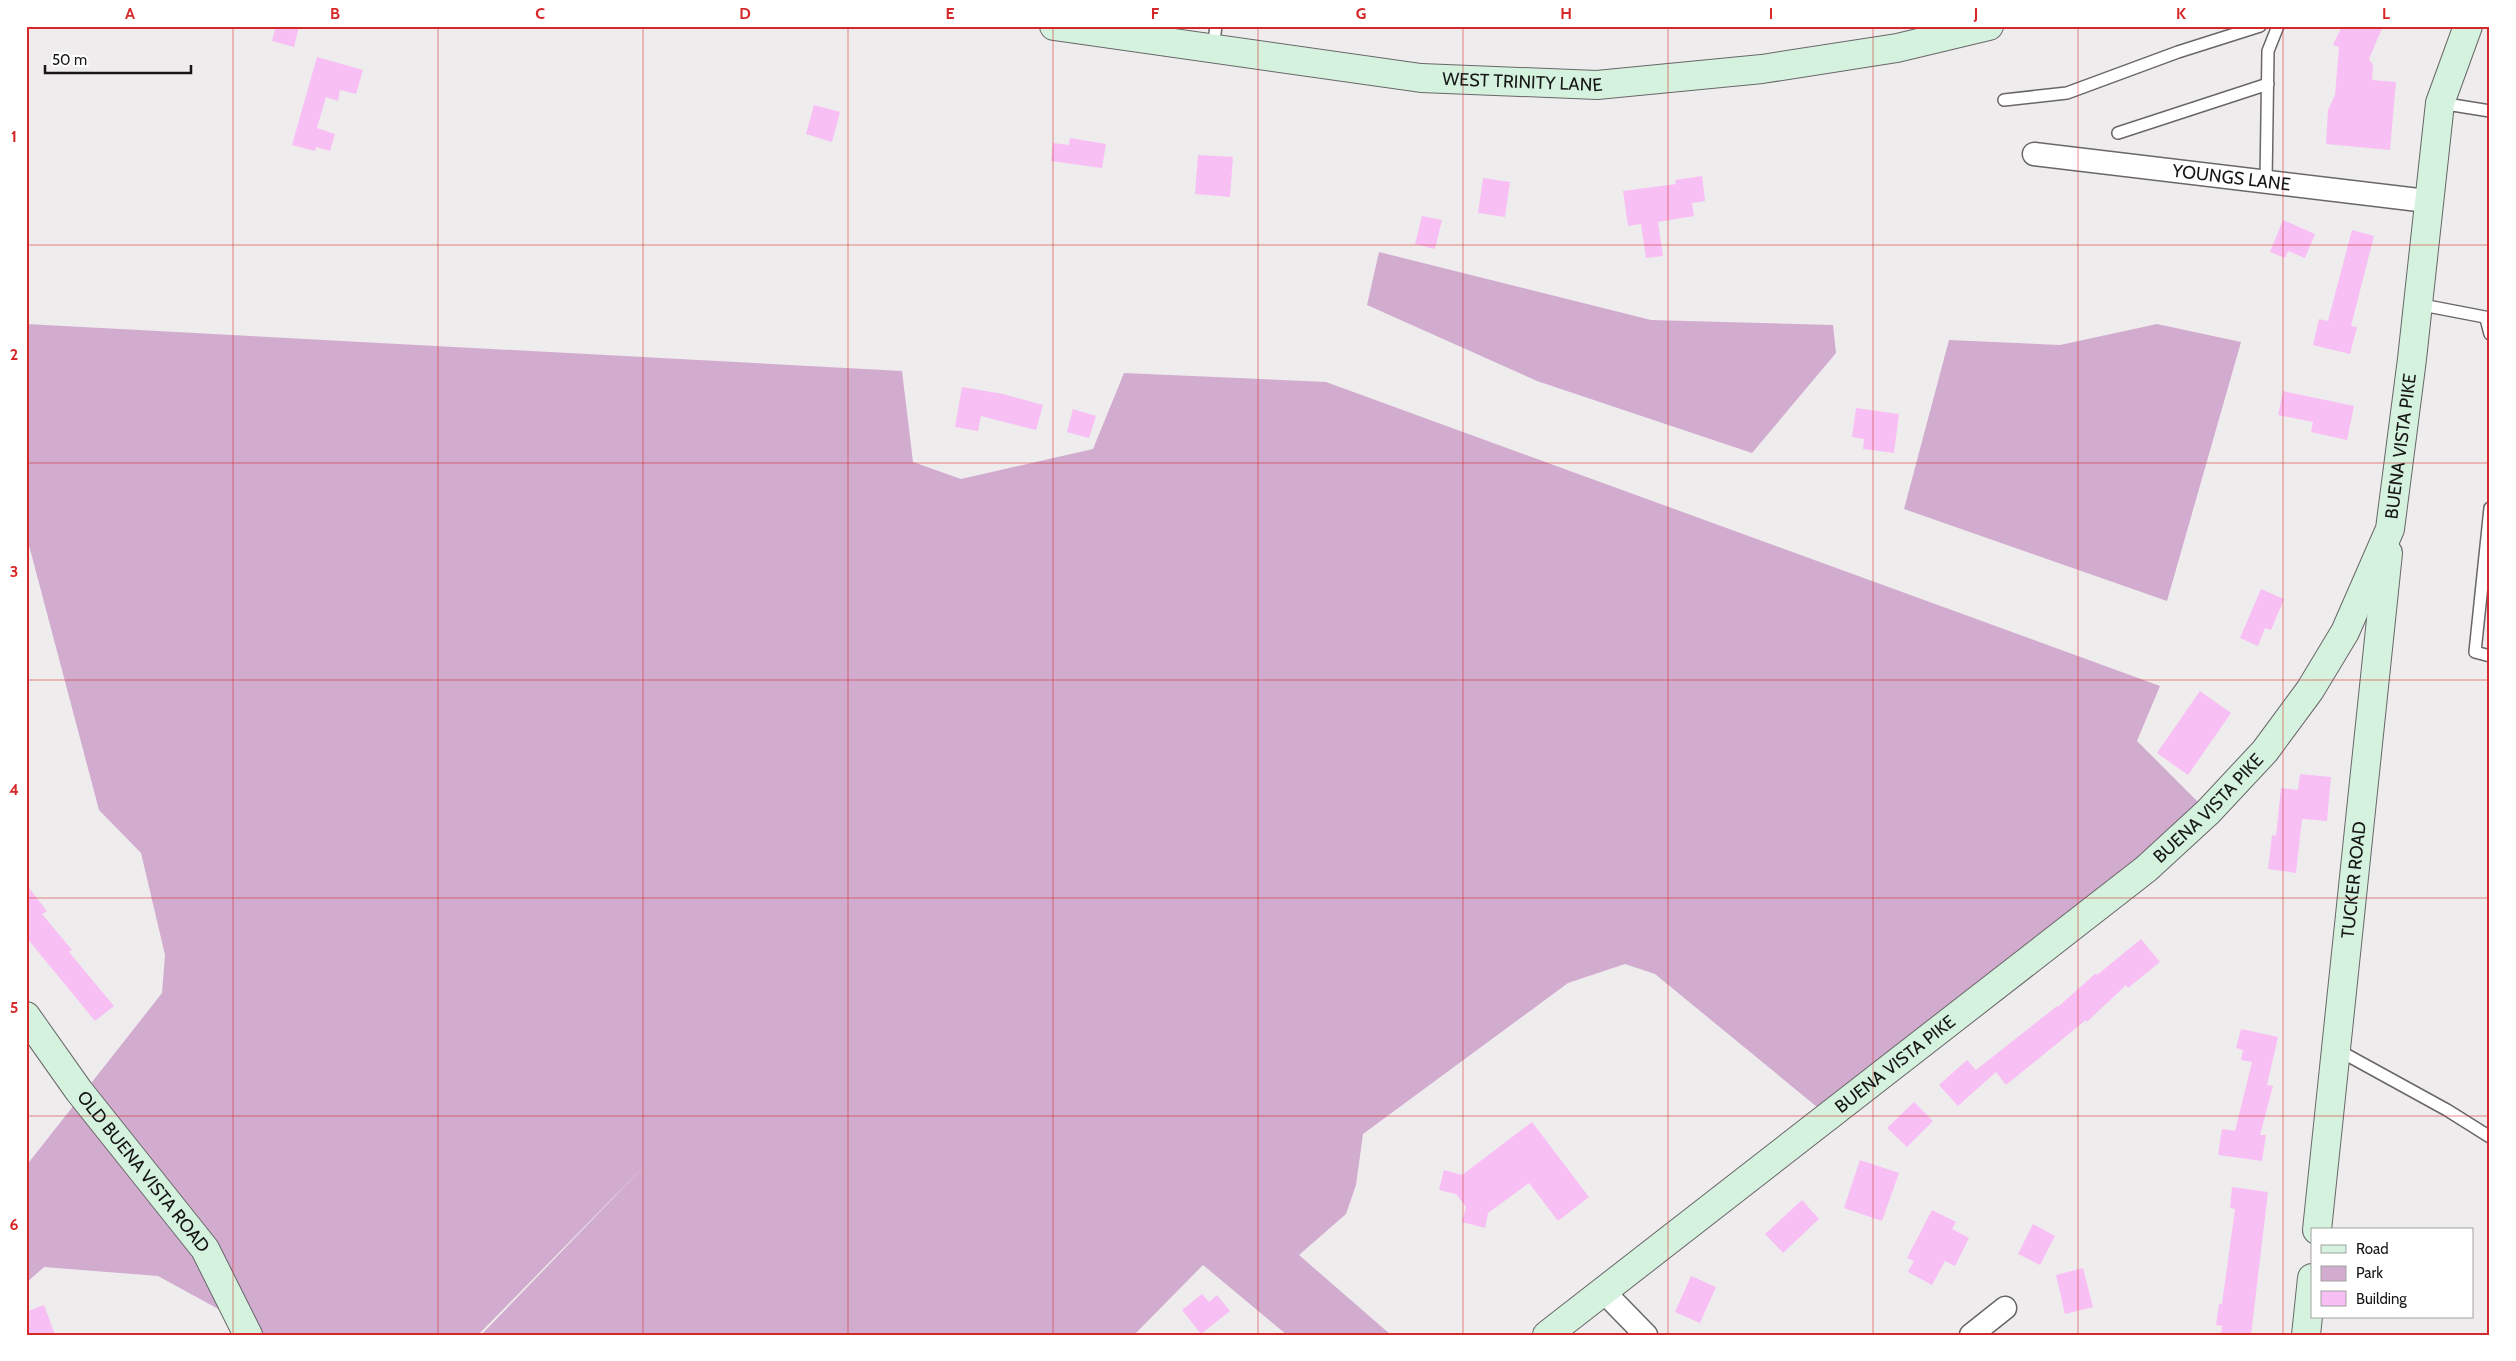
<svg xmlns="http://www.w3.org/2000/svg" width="2516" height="1361" viewBox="0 0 2516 1361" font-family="Cabin,sans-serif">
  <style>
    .green { fill: #d2accf }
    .building { fill: #f8bff4 }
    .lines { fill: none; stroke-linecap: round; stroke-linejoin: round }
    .lane-casing { stroke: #696669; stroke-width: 14 }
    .street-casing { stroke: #696669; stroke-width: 25 }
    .secondary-casing { stroke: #696669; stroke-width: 30 }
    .lane { stroke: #fff; stroke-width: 11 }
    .street { stroke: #fff; stroke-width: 22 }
    .secondary { stroke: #d4f2dd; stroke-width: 28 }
    .grid { fill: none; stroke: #d62828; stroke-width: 1; stroke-opacity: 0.55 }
    .labels { text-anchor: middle; stroke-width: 5; stroke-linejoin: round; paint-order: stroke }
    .street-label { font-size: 18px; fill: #171617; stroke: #fff }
    .neatline { fill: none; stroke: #d62828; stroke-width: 2 }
    .grid-label { font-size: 16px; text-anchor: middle; font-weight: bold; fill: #d62828 }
  </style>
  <rect width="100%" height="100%" fill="#efecee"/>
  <path class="green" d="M 1379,252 L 1651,320 L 1833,325 L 1836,353 L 1752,453 L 1537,381 L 1367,305 Z
    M 26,324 L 902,371 L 913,462 L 961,479 L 1093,449 L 1124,373 L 1326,382 L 2160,686 L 2137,741 L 2208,812 L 1828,1116 L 1655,974 L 1625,964 L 1568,983 L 1363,1134 L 1356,1185 L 1346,1214 L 1299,1255 L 1391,1335 L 1287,1335 L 1203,1265 L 1134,1335 L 481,1335 L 648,1162 L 478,1335 L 248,1335 L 242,1322 L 158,1276 L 44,1267 L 26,1283 L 26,1166 L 162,993 L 165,955 L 141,853 L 99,810 L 26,534 Z
    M 2157,324 L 2241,342 L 2167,601 L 1904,509 L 1949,340 L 2060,345 Z"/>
  <path class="building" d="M 276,26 L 299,26 L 294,47 L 272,41 Z
    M 2342,26 L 2383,26 L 2369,59 L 2373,65 L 2372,80 L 2396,82 L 2390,150 L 2326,144 L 2328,110 L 2335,95 L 2339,47 L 2333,45 Z
    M 317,57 L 363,70 L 356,94 L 340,90 L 338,101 L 326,97 L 317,128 L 335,134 L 330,151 L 316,147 L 315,151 L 292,145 Z
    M 814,105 L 840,112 L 832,142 L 806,134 Z
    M 1070,138 L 1106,144 L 1102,168 L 1051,161 L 1053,143 L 1069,145 Z
    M 1198,155 L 1233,157 L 1230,197 L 1195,194 Z
    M 1702,176 L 1705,201 L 1692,203 L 1694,216 L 1658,222 L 1663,256 L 1646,258 L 1641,224 L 1628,226 L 1623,191 L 1676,184 L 1675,180 Z
    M 1483,178 L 1510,182 L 1505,217 L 1478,213 Z
    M 1422,216 L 1442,220 L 1435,249 L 1415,244 Z
    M 2283,220 L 2315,234 L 2305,258 L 2288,251 L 2285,258 L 2270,252 Z
    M 2352,230 L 2374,236 L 2351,326 L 2357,327 L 2350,354 L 2313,345 L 2319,319 L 2328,321 Z
    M 962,387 L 1003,394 L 1043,405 L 1036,430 L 981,416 L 978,431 L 955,427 Z
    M 2283,391 L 2354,406 L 2347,440 L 2311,432 L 2313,422 L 2278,415 Z
    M 1856,408 L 1899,414 L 1894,453 L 1863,449 L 1864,439 L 1852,437 Z
    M 1073,409 L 1096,416 L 1089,438 L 1067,432 Z
    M 2261,589 L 2284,599 L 2271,630 L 2265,628 L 2258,646 L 2240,638 Z
    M 2200,691 L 2231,713 L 2188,775 L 2157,753 Z
    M 2300,774 L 2331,777 L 2327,821 L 2302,819 L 2296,873 L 2268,869 L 2272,835 L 2276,836 L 2281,788 L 2298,790 Z
    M 26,884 L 47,911 L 42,914 L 72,950 L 69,952 L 114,1006 L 95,1021 L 26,937 Z
    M 2141,939 L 2160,962 L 2128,988 L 2126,985 L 2087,1022 L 2086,1020 L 2006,1085 L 1996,1072 L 1958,1106 L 1939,1085 L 1967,1060 L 1976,1070 L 2057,1006 L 2058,1007 L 2096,973 L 2097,975 Z
    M 2241,1029 L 2278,1037 L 2267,1085 L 2273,1086 L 2260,1135 L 2266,1135 L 2262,1161 L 2218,1155 L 2222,1129 L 2235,1131 L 2252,1062 L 2241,1060 L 2243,1050 L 2236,1048 Z
    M 1914,1102 L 1933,1121 L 1907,1147 L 1887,1128 Z
    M 1532,1122 L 1589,1197 L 1558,1221 L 1529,1183 L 1488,1213 L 1485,1228 L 1462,1222 L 1466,1207 L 1456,1194 L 1439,1190 L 1444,1170 L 1462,1175 Z
    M 1860,1160 L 1899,1173 L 1882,1221 L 1844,1208 Z
    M 2232,1187 L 2268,1192 L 2251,1335 L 2221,1335 L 2222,1326 L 2216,1325 L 2219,1304 L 2222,1304 L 2235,1209 L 2230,1208 Z
    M 1802,1200 L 1819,1219 L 1783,1253 L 1765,1234 Z
    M 1932,1210 L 1956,1222 L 1952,1229 L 1969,1238 L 1955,1266 L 1945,1261 L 1932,1285 L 1908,1272 L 1914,1261 L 1907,1258 Z
    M 2033,1224 L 2055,1236 L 2040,1265 L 2018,1254 Z
    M 2083,1268 L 2093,1307 L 2065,1314 L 2056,1275 Z
    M 1691,1276 L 1716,1287 L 1700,1323 L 1675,1312 Z
    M 1202,1294 L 1209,1302 L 1217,1295 L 1230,1311 L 1201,1334 L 1182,1310 Z
    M 44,1305 L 55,1335 L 26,1335 L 26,1312 Z"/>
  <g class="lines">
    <defs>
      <path id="lane" d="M 1213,48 L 1216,26
        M 2004,100 L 2067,93 L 2178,52 L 2260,26
        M 2440,103 L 2490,111
        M 2118,133 L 2268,84
        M 2266,182 L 2268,51 L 2278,26
        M 2417,304 L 2490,318
        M 2486,319 L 2490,334
        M 2490,508 L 2475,652 L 2490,656
        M 2336,1049 L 2447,1110 L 2490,1137"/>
      <g id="street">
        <path id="s1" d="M 2034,154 L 2427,201"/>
        <path d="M 1603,1291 L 1646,1335"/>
        <path d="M 1971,1335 L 2005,1308"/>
      </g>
      <g id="secondary">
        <path id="s2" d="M 1054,26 L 1421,78 L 1597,85 L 1762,69 L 1897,48 L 1989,26"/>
        <path id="s3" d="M 26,1016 L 79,1091 L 205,1249 L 248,1335"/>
        <path id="s4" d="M 2317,1230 L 2388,553"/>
        <path id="s5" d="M 1547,1335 L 2146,869 L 2208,812 L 2265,751 L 2310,690 L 2345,632 L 2390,529 L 2412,359 L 2440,103 L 2468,26"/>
        <path d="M 2306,1335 L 2312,1278"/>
      </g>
    </defs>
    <use href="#lane" class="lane-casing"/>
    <use href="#street" class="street-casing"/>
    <use href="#secondary" class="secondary-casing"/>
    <use href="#lane" class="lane"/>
    <use href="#street" class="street"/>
    <use href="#secondary" class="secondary"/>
  </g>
  <path class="grid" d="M 233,26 L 233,1335M 438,26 L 438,1335M 643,26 L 643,1335M 848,26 L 848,1335M 1053,26 L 1053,1335M 1258,26 L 1258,1335M 1463,26 L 1463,1335M 1668,26 L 1668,1335M 1873,26 L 1873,1335M 2078,26 L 2078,1335M 2283,26 L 2283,1335M 26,245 L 2490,245M 26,463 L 2490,463M 26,680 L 2490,680M 26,898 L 2490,898M 26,1116 L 2490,1116"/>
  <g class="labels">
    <g class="street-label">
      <text dy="6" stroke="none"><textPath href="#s2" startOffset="472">WEST TRINITY LANE</textPath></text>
      <text dy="6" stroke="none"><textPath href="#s1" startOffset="199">YOUNGS LANE</textPath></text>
      <text dy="6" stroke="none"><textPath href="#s5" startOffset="1266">BUENA VISTA PIKE</textPath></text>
      <text dy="6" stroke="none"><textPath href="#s5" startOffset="846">BUENA VISTA PIKE</textPath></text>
      <text dy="6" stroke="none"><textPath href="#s4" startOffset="352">TUCKER ROAD</textPath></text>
      <text dy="6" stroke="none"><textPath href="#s5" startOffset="441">BUENA VISTA PIKE</textPath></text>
      <text dy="6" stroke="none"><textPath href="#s3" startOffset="195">OLD BUENA VISTA ROAD</textPath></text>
    </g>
  </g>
  <rect width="2516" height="1361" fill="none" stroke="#ffffff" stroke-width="55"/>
  <rect x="2311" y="1228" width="162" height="90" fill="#ffffff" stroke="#a2a2a2"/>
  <rect x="2321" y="1245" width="25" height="8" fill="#d4f2dd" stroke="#a2a2a2"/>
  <text x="2356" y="1254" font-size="15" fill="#171617">Road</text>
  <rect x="2321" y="1266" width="25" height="15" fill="#d2accf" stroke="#a2a2a2"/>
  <text x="2356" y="1278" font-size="15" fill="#171617">Park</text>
  <rect x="2321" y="1291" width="25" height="15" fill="#f8bff4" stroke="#a2a2a2"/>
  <text x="2356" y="1304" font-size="15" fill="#171617">Building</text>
  <path d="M45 65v8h146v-8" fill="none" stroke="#171617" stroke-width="2.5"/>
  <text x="52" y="65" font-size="15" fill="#171617" stroke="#ffffff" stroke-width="4" paint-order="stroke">50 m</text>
  <rect x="28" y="28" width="2460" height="1306" class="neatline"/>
  <g class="grid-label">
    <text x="130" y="19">A</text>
    <text x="335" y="19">B</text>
    <text x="540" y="19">C</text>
    <text x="745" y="19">D</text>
    <text x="950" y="19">E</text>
    <text x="1155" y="19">F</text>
    <text x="1361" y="19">G</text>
    <text x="1566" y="19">H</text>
    <text x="1771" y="19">I</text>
    <text x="1976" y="19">J</text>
    <text x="2181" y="19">K</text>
    <text x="2386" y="19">L</text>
    <text x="14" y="142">1</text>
    <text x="14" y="360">2</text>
    <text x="14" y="577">3</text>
    <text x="14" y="795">4</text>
    <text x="14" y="1013">5</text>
    <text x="14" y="1230">6</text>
  </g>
</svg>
